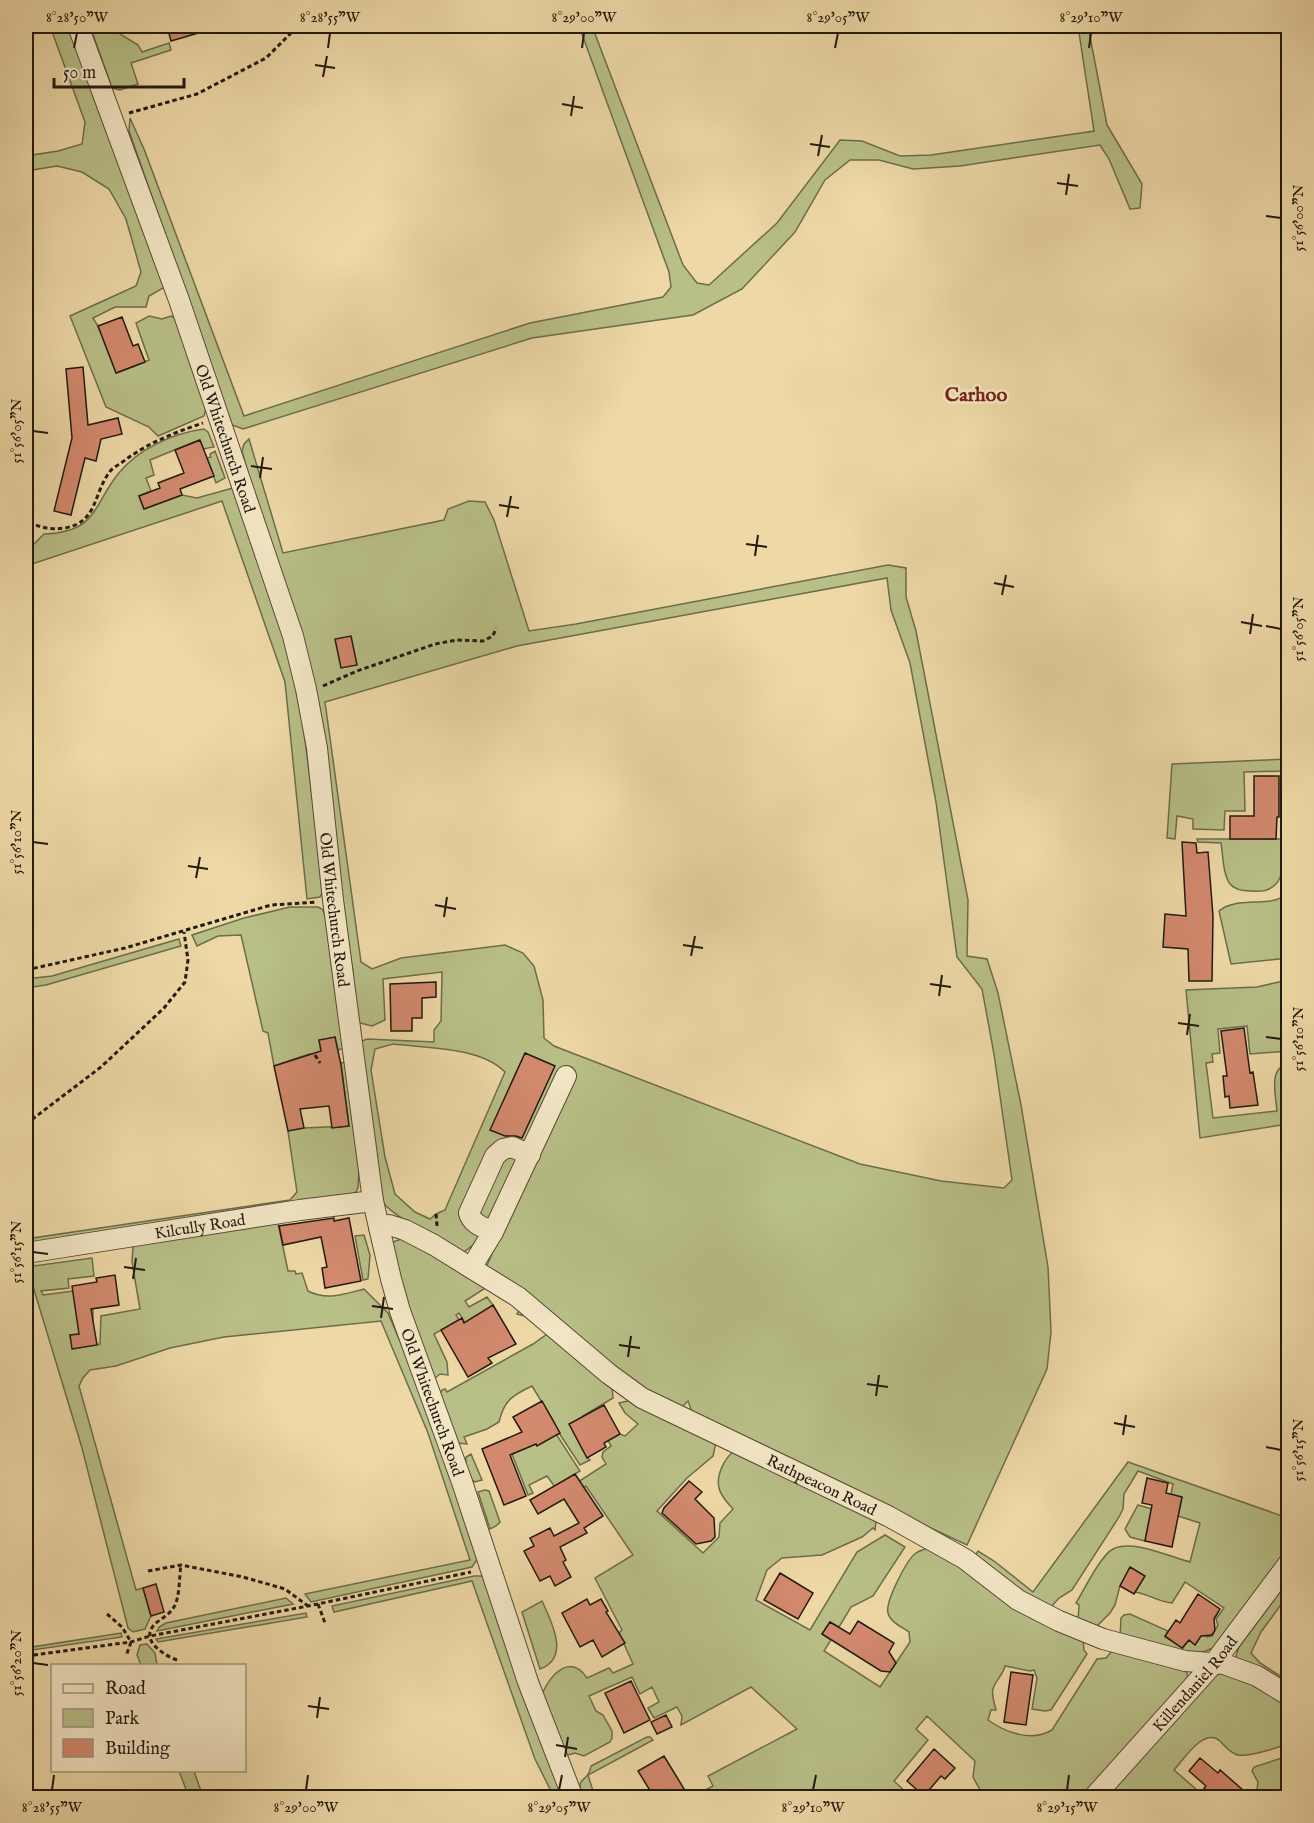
<svg xmlns="http://www.w3.org/2000/svg" width="1314" height="1823" viewBox="0 0 1314 1823" font-family="'IM FELL English',serif">
  <style>
    .green { fill: #b8bf87; stroke: #6d6c4c; stroke-width: 1.5; fill-rule: evenodd }
    .building { fill: #d3896e; stroke: #221911; stroke-width: 1.5 }
    .lines { fill: none; stroke-linecap: round; stroke-linejoin: round }
    .minor-casing { stroke: #554936; stroke-width: 22 }
    .path { stroke: #221911; stroke-width: 3; stroke-dasharray: 4.5 3; stroke-linecap: butt }
    .minor { stroke: #f3e6c5; stroke-width: 20 }
    .ticks { fill: none; stroke: #221911; stroke-width: 2 }
    .labels { text-anchor: middle; stroke-width: 5; stroke-linejoin: round; paint-order: stroke }
    .street-label { font-size: 16px; fill: #221911; stroke: #f3e6c5 }
    .quarter-label { font-size: 20px; font-weight: bold; fill: #7a1f14; stroke: #f3e6c5 }
    .neatline { fill: none; stroke: #221911; stroke-width: 2 }
    .ticks-label { font-size: 15px; text-anchor: middle; fill: #221911 }
  </style>
  <rect width="100%" height="100%" fill="#edd8a6"/>
  <filter id="stains"><feTurbulence type="fractalNoise" baseFrequency=".00333" numOctaves="4"/><feColorMatrix values="0 0 0 0 .2 0 0 0 0 .09 0 0 0 0 .02 0 0 0 .5 -.17"/></filter>
  <radialGradient id="worn" r=".72"><stop offset=".6" stop-color="#630" stop-opacity="0"/><stop offset="1" stop-color="#630" stop-opacity=".3"/></radialGradient>
  <path class="green" d="M 50,26 L 69,26 L 165,287 L 149,296 L 146,307 L 115,307 L 93,318 L 98,326 L 117,373 L 149,360 L 136,323 L 149,316 L 162,319 L 171,316 L 175,318 L 207,405 L 204,416 L 158,436 L 149,427 L 106,407 L 70,316 L 136,286 L 141,272 L 126,219 L 109,189 L 82,172 L 57,166 L 26,171 L 26,156 L 58,151 L 82,144 L 85,122 Z
    M 90,26 L 116,26 L 117,32 L 138,45 L 142,52 L 169,43 L 171,50 L 131,63 L 138,84 L 120,90 L 112,88 Z
    M 579,26 L 592,26 L 683,265 L 697,283 L 709,285 L 777,223 L 840,140 L 862,141 L 900,156 L 931,155 L 1094,131 L 1078,26 L 1088,26 L 1107,125 L 1142,184 L 1140,208 L 1130,209 L 1109,159 L 1100,145 L 960,166 L 913,169 L 879,160 L 850,160 L 825,180 L 795,232 L 742,289 L 693,315 L 532,338 L 243,429 L 232,425 L 129,131 L 130,118 L 144,149 L 244,416 L 530,323 L 663,297 L 671,287 L 669,272 Z
    M 204,429 L 208,432 L 214,447 L 203,449 L 199,440 L 150,460 L 154,475 L 146,478 L 151,491 L 139,496 L 144,509 L 182,495 L 197,498 L 233,488 L 288,651 L 299,692 L 320,858 L 322,893 L 320,897 L 307,899 L 285,682 L 222,501 L 26,566 L 26,547 L 33,545 L 44,534 C 97,532 92,507 118,474 C 138,449 173,433 204,429 Z
    M 249,439 L 283,553 L 444,520 L 448,509 L 469,501 L 485,502 L 494,520 L 529,631 L 576,624 L 888,565 L 906,568 L 906,597 L 916,631 L 968,900 L 967,956 L 987,959 L 998,993 L 1021,1105 L 1048,1267 L 1051,1332 L 1047,1369 L 967,1545 L 694,1417 L 688,1401 L 682,1407 L 657,1401 L 486,1268 L 495,1246 L 481,1239 L 464,1252 C 438,1234 405,1226 383,1203 L 360,1051 L 362,1041 L 367,1039 L 434,1042 L 434,1030 L 441,1021 L 442,972 L 383,979 L 385,1020 L 372,1026 L 356,1022 L 352,982 L 353,972 L 346,930 L 328,775 L 242,451 L 244,444 ZM 887,578 L 891,610 L 910,663 L 936,802 L 957,957 L 982,989 L 994,1054 L 1012,1180 L 1004,1188 L 941,1181 L 860,1164 L 554,1046 L 544,1038 L 543,1000 L 534,966 L 523,953 L 505,945 L 401,958 L 372,969 L 361,962 L 325,702 L 517,646 ZM 393,1044 C 427,1048 480,1047 505,1072 L 445,1210 L 436,1214 L 430,1219 L 415,1212 L 395,1194 L 385,1157 L 371,1070 L 375,1049 Z
    M 215,451 L 225,478 L 216,483 L 207,458 L 211,457 L 210,454 Z
    M 1288,759 L 1288,814 L 1286,771 L 1244,772 L 1245,811 L 1225,811 L 1224,830 L 1193,829 L 1193,819 L 1177,816 L 1175,839 L 1167,838 L 1172,764 Z
    M 1197,839 L 1285,839 C 1284,864 1286,895 1251,891 C 1244,891 1235,890 1230,884 C 1223,875 1223,855 1221,843 L 1198,842 Z
    M 1288,890 L 1288,958 L 1231,964 L 1219,911 C 1238,894 1279,911 1288,890 Z
    M 290,907 L 318,907 L 322,909 L 326,916 L 344,1048 L 338,1050 L 335,1037 L 319,1040 L 322,1054 L 309,1054 L 274,1066 L 268,1033 L 263,1031 L 241,935 L 218,936 L 197,946 L 192,935 L 244,918 Z
    M 179,939 L 181,946 L 46,985 L 26,988 L 26,979 L 52,976 Z
    M 1288,980 L 1288,1051 L 1250,1054 L 1247,1026 L 1218,1029 L 1220,1053 L 1212,1054 L 1213,1062 L 1206,1063 L 1213,1118 L 1277,1111 C 1276,1097 1268,1066 1288,1065 L 1288,1124 L 1200,1138 L 1186,990 L 1257,987 Z
    M 346,1062 L 359,1170 L 358,1188 L 354,1195 L 26,1245 L 26,1239 L 290,1200 L 297,1192 L 288,1131 L 304,1128 L 349,1126 L 341,1063 Z
    M 278,1223 L 288,1271 L 295,1271 L 296,1274 L 302,1273 L 308,1291 C 327,1301 344,1294 364,1289 L 388,1313 L 416,1379 L 456,1489 L 478,1558 L 472,1567 L 311,1602 L 305,1594 L 470,1560 L 428,1433 L 381,1321 L 224,1337 L 170,1348 L 116,1366 L 90,1370 L 83,1378 L 79,1386 L 136,1590 L 143,1588 L 151,1616 L 145,1629 L 133,1632 L 128,1628 L 82,1448 L 28,1270 L 26,1270 L 26,1261 L 32,1260 L 34,1266 L 92,1258 L 94,1276 L 68,1279 L 69,1288 L 41,1291 L 43,1295 L 73,1291 L 93,1309 L 93,1320 L 85,1333 L 70,1336 L 73,1349 L 100,1344 L 101,1316 L 140,1309 L 132,1262 L 133,1245 Z
    M 364,1235 L 370,1255 L 368,1279 L 363,1280 L 355,1236 Z
    M 404,1238 L 487,1287 L 465,1301 L 469,1307 L 487,1297 L 493,1305 L 478,1345 L 459,1313 L 456,1315 L 459,1320 L 434,1334 L 447,1362 L 448,1375 L 440,1374 L 435,1378 L 432,1377 L 419,1342 L 393,1256 L 393,1242 Z
    M 520,1309 L 612,1387 L 613,1398 L 583,1416 L 587,1457 L 590,1460 L 580,1465 L 559,1433 L 556,1434 L 580,1471 L 570,1477 L 575,1484 L 606,1464 L 602,1457 L 603,1452 L 611,1446 L 608,1440 L 620,1434 L 625,1436 L 638,1424 L 625,1413 L 619,1403 L 632,1400 L 716,1442 L 713,1456 L 687,1478 L 657,1511 L 703,1553 L 719,1537 L 720,1523 L 733,1509 C 728,1503 721,1497 719,1488 C 716,1476 724,1459 733,1452 L 874,1519 L 876,1522 L 875,1530 L 873,1528 L 862,1537 L 822,1555 L 782,1558 L 767,1570 L 756,1600 L 810,1630 L 857,1552 L 885,1535 L 905,1547 L 873,1596 L 851,1607 L 839,1627 L 830,1622 L 822,1634 L 831,1640 L 824,1651 L 880,1687 L 910,1642 L 909,1632 C 902,1627 890,1622 888,1613 C 885,1602 907,1559 916,1553 C 920,1550 925,1550 929,1547 L 1083,1640 L 1084,1650 L 1087,1654 L 1051,1710 L 1045,1711 L 1032,1709 L 1037,1678 L 1034,1670 L 1030,1671 L 1005,1666 C 1003,1675 995,1681 993,1689 C 991,1696 995,1704 996,1710 L 991,1710 L 988,1720 C 1006,1733 1032,1742 1052,1730 L 1097,1659 L 1106,1658 L 1112,1651 L 1186,1670 L 1188,1677 L 1186,1683 L 1083,1797 L 984,1797 L 973,1777 L 975,1761 L 927,1716 L 916,1729 L 928,1740 L 894,1781 L 911,1797 L 701,1797 L 698,1794 L 713,1786 L 708,1776 L 797,1729 L 751,1687 L 681,1725 L 682,1716 L 677,1707 L 654,1718 L 648,1708 L 659,1702 L 652,1687 L 640,1694 L 632,1677 L 589,1696 L 596,1711 L 603,1715 L 612,1731 L 612,1738 L 610,1742 L 584,1756 L 575,1753 L 568,1755 L 563,1751 L 542,1694 C 551,1674 570,1653 587,1678 L 609,1668 L 613,1673 L 633,1664 L 619,1633 L 622,1630 L 595,1578 L 633,1555 L 586,1486 L 564,1499 L 547,1476 L 529,1485 L 533,1493 L 528,1495 L 512,1454 L 554,1422 L 532,1386 C 513,1395 504,1400 499,1422 L 487,1429 L 464,1437 L 467,1444 L 457,1443 L 440,1394 L 442,1390 L 445,1389 L 447,1392 L 533,1344 L 547,1334 L 525,1316 L 517,1314 Z
    M 471,1454 L 482,1480 L 475,1482 C 468,1478 465,1465 466,1457 Z
    M 1128,1462 L 1288,1518 L 1288,1548 L 1283,1558 L 1213,1648 L 1196,1655 L 1120,1638 L 1121,1618 L 1124,1615 L 1130,1614 L 1168,1631 L 1165,1637 L 1183,1648 L 1189,1640 L 1195,1645 L 1202,1634 L 1207,1637 L 1212,1636 L 1218,1625 L 1216,1619 L 1224,1608 L 1185,1582 L 1172,1603 C 1159,1602 1148,1594 1135,1592 L 1130,1568 L 1120,1586 L 1115,1605 L 1110,1613 L 1094,1629 L 1078,1621 L 1079,1605 L 1076,1603 C 1084,1590 1101,1555 1113,1549 C 1133,1539 1170,1557 1190,1562 L 1200,1523 L 1178,1516 L 1182,1497 L 1171,1494 L 1173,1484 L 1138,1471 L 1124,1494 L 1123,1509 L 1119,1517 L 1072,1590 L 1059,1598 L 1050,1608 L 1029,1596 L 975,1556 L 978,1551 L 994,1561 L 1033,1592 Z
    M 485,1490 L 489,1491 L 500,1522 L 496,1526 L 490,1529 L 478,1492 Z
    M 1138,1505 L 1152,1509 L 1145,1541 L 1130,1537 L 1125,1529 Z
    M 474,1576 L 483,1576 L 564,1797 L 554,1797 L 535,1759 L 472,1581 L 334,1612 L 332,1606 Z
    M 1288,1581 L 1288,1595 L 1261,1632 L 1251,1653 L 1260,1663 L 1288,1681 L 1288,1688 L 1238,1661 L 1236,1656 L 1239,1647 Z
    M 286,1598 L 293,1604 L 157,1631 L 159,1627 L 166,1623 Z
    M 542,1601 C 551,1621 571,1658 540,1669 L 522,1612 Z
    M 306,1613 L 307,1617 L 158,1642 L 156,1639 Z
    M 121,1633 L 122,1637 L 26,1651 L 26,1648 Z
    M 147,1644 L 155,1653 L 157,1665 L 141,1665 L 137,1655 L 140,1645 Z
    M 1230,1672 L 1288,1702 L 1288,1744 C 1276,1748 1251,1757 1238,1755 C 1230,1753 1226,1747 1220,1741 C 1204,1727 1184,1759 1174,1770 L 1205,1797 L 1105,1798 L 1214,1676 L 1220,1673 Z
    M 647,1737 L 650,1737 L 653,1740 L 588,1775 L 595,1797 L 583,1797 C 574,1774 588,1785 591,1766 Z
    M 1288,1756 L 1288,1797 L 1256,1797 L 1258,1782 L 1252,1771 L 1254,1767 Z
    M 179,1771 L 194,1771 L 203,1797 L 189,1797 Z"/>
  <path class="building" d="M 167,26 L 211,26 L 212,29 L 171,41 Z
    M 122,317 L 133,346 L 138,344 L 145,362 L 116,373 L 98,326 Z
    M 83,367 L 88,425 L 118,418 L 122,434 L 101,439 L 96,461 L 85,458 L 71,515 L 54,511 L 72,438 L 66,369 Z
    M 200,440 L 214,476 L 180,489 L 182,495 L 144,509 L 139,496 L 160,488 L 158,483 L 184,473 L 175,450 Z
    M 351,636 L 357,665 L 341,668 L 335,639 Z
    M 1254,776 L 1279,776 L 1279,817 L 1277,817 L 1276,839 L 1230,839 L 1230,816 L 1254,816 Z
    M 1182,842 L 1196,843 L 1197,853 L 1208,852 L 1213,916 L 1212,981 L 1189,981 L 1188,949 L 1163,947 L 1165,914 L 1186,916 Z
    M 436,982 L 436,997 L 422,998 L 422,1018 L 412,1018 L 412,1031 L 391,1031 L 390,984 Z
    M 1244,1028 L 1250,1073 L 1253,1072 L 1258,1105 L 1230,1108 L 1229,1096 L 1225,1097 L 1223,1076 L 1227,1076 L 1221,1031 Z
    M 335,1037 L 341,1065 L 349,1126 L 332,1128 L 329,1106 L 300,1109 L 304,1128 L 288,1131 L 274,1066 L 321,1051 L 319,1040 Z
    M 525,1053 L 555,1066 L 522,1138 L 516,1136 L 505,1136 L 490,1130 Z
    M 334,1218 L 334,1221 L 349,1218 L 361,1281 L 325,1288 L 322,1268 L 327,1267 L 321,1237 L 283,1245 L 279,1226 Z
    M 115,1275 L 119,1305 L 91,1309 L 97,1345 L 72,1349 L 70,1335 L 79,1334 L 72,1286 L 97,1282 L 96,1278 Z
    M 493,1305 L 516,1344 L 488,1358 L 492,1363 L 468,1377 L 441,1330 L 462,1318 L 464,1323 Z
    M 542,1401 L 560,1433 L 537,1446 L 536,1444 L 510,1455 L 526,1496 L 504,1505 L 482,1449 L 522,1432 L 513,1417 Z
    M 604,1405 L 620,1434 L 604,1443 L 606,1447 L 587,1458 L 569,1424 Z
    M 575,1474 L 603,1516 L 584,1528 L 587,1533 L 560,1547 L 566,1560 L 563,1562 L 571,1577 L 555,1586 L 550,1576 L 540,1581 L 524,1551 L 534,1546 L 530,1538 L 550,1528 L 554,1536 L 579,1523 L 564,1499 L 538,1514 L 530,1500 Z
    M 1147,1478 L 1168,1483 L 1166,1493 L 1182,1497 L 1172,1547 L 1145,1541 L 1152,1505 L 1142,1503 Z
    M 689,1481 L 702,1492 L 695,1499 L 714,1518 L 715,1537 L 711,1541 L 696,1544 L 662,1513 L 664,1508 Z
    M 1130,1567 L 1145,1576 L 1134,1594 L 1120,1586 Z
    M 780,1573 L 813,1593 L 798,1619 L 764,1600 Z
    M 156,1584 L 164,1612 L 151,1616 L 143,1588 Z
    M 1198,1594 L 1220,1609 L 1214,1619 L 1215,1630 L 1212,1635 L 1201,1636 L 1195,1645 L 1189,1640 L 1182,1648 L 1165,1636 L 1176,1620 L 1180,1623 Z
    M 587,1599 L 590,1605 L 601,1599 L 608,1611 L 606,1612 L 625,1643 L 602,1657 L 593,1640 L 580,1647 L 562,1613 Z
    M 858,1621 L 894,1643 L 889,1652 L 896,1663 L 890,1672 L 881,1671 L 822,1634 L 830,1622 L 850,1634 Z
    M 1011,1672 L 1033,1675 L 1026,1725 L 1004,1722 Z
    M 631,1681 L 650,1720 L 624,1733 L 605,1693 Z
    M 666,1715 L 672,1727 L 657,1734 L 651,1722 Z
    M 934,1749 L 955,1768 L 945,1779 L 941,1776 L 924,1796 L 907,1781 Z
    M 664,1756 L 689,1797 L 654,1797 L 638,1771 Z
    M 1200,1758 L 1218,1773 L 1220,1770 L 1251,1797 L 1214,1797 L 1204,1788 L 1206,1786 L 1189,1771 Z"/>
  <g class="lines">
    <defs>
      <g id="minor">
        <path id="s1" d="M 78,26 L 179,300 L 293,636 L 306,689 L 317,748 L 333,900 L 373,1201 L 391,1279 L 400,1311 L 462,1482 L 528,1682 L 573,1798"/>
        <path id="s2" d="M 379,1227 L 389,1225 L 405,1230 L 434,1245 L 518,1297 L 609,1374 L 642,1398 L 888,1516 L 965,1559 L 1018,1600 L 1059,1621 L 1103,1639 L 1185,1661 L 1224,1664 L 1257,1676 L 1288,1695"/>
        <path d="M 493,1232 C 483,1227 472,1224 469,1213 L 495,1156 L 503,1149 L 512,1147 L 530,1155"/>
        <path id="s3" d="M 26,1253 L 300,1210 L 373,1201"/>
        <path d="M 471,1268 L 493,1232 L 566,1076"/>
        <path id="s4" d="M 1093,1798 L 1214,1663 L 1288,1564"/>
      </g>
    </defs>
    <use href="#minor" class="minor-casing"/>
    <path class="path" d="M 129,113 L 197,94 L 266,58 L 298,26
      M 29,522 C 41,528 51,530 65,528 C 98,522 93,494 109,473 C 111,469 116,466 120,464 C 145,444 173,433 203,423
      M 323,686 L 357,671 L 435,644 L 457,640 L 483,641 L 493,636 L 496,628
      M 26,970 L 125,948 L 271,905 L 317,902
      M 315,1055 L 320,1063
      M 26,1124 L 101,1067 L 164,1008 L 185,982 L 188,960 L 184,932
      M 436,1214 L 437,1226
      M 148,1571 L 181,1565 L 243,1577 L 285,1589 L 308,1606
      M 318,1604 L 325,1623
      M 107,1614 L 122,1627 L 131,1642 L 126,1656
      M 26,1656 L 131,1642 L 150,1636 L 308,1606 L 471,1572
      M 177,1660 C 163,1655 138,1639 156,1623 C 162,1618 169,1615 174,1607 C 180,1597 179,1577 181,1565"/>
    <use href="#minor" class="minor"/>
  </g>
  <path class="ticks" d="M 74,48 L 77,33M 328,48 L 330,33M 582,48 L 584,33M 835,48 L 838,33M 1089,48 L 1091,33M 315,65 L 335,68M 323,77 L 327,56M 562,104 L 583,108M 571,116 L 574,96M 810,144 L 830,147M 818,156 L 822,135M 1057,183 L 1078,186M 1066,195 L 1069,174M 1266,216 L 1281,218M 33,431 L 48,433M 251,466 L 272,469M 260,478 L 263,457M 499,505 L 519,508M 507,517 L 511,496M 746,544 L 767,547M 755,556 L 758,535M 994,583 L 1014,587M 1002,595 L 1006,575M 1241,622 L 1262,626M 1266,626 L 1281,629M 1250,634 L 1253,614M 33,842 L 48,844M 188,866 L 208,869M 196,878 L 200,857M 435,905 L 456,909M 444,917 L 447,897M 683,945 L 703,948M 691,956 L 695,936M 930,984 L 951,987M 939,996 L 942,975M 1178,1023 L 1199,1026M 1187,1035 L 1190,1014M 1266,1037 L 1281,1039M 33,1252 L 48,1254M 124,1267 L 145,1270M 133,1279 L 136,1258M 372,1306 L 393,1309M 381,1318 L 384,1297M 619,1345 L 640,1348M 628,1357 L 631,1336M 867,1384 L 888,1387M 876,1396 L 879,1375M 1114,1423 L 1135,1427M 1123,1435 L 1126,1415M 1266,1447 L 1281,1450M 33,1663 L 48,1665M 308,1706 L 329,1709M 317,1718 L 320,1697M 556,1745 L 577,1749M 565,1757 L 568,1737M 52,1790 L 54,1775M 306,1790 L 308,1775M 559,1790 L 562,1775M 813,1790 L 816,1775M 1067,1790 L 1069,1775"/>
  <g class="labels">
    <g class="street-label">
      <text dy="6" stroke="none"><textPath href="#s1" startOffset="438">Old Whitechurch Road</textPath></text>
      <text dy="6" stroke="none"><textPath href="#s1" startOffset="924">Old Whitechurch Road</textPath></text>
      <text dy="6" stroke="none"><textPath href="#s3" startOffset="176">Kilcully Road</textPath></text>
      <text dy="6" stroke="none"><textPath href="#s1" startOffset="1428">Old Whitechurch Road</textPath></text>
      <text dy="6" stroke="none"><textPath href="#s2" startOffset="518">Rathpeacon Road</textPath></text>
      <text dy="6" stroke="none"><textPath href="#s4" startOffset="153">Killendaniel Road</textPath></text>
    </g>
    <g class="quarter-label">
      <text x="976" y="401">Carhoo</text>
    </g>
  </g>
  <rect width="1314" height="1823" fill="none" stroke="#edd8a6" stroke-width="66"/>
  <rect x="51" y="1664" width="195" height="108" fill="#f3e6c5" stroke="#9f947d" stroke-width="1.5"/>
  <rect x="63" y="1684" width="30" height="9" fill="#f3e6c5" stroke="#9f947d" stroke-width="1.5"/>
  <text x="105" y="1694" font-size="18" fill="#221911">Road</text>
  <rect x="63" y="1709" width="30" height="18" fill="#b8bf87" stroke="#9f947d" stroke-width="1.5"/>
  <text x="105" y="1724" font-size="18" fill="#221911">Park</text>
  <rect x="63" y="1739" width="30" height="18" fill="#d3896e" stroke="#9f947d" stroke-width="1.5"/>
  <text x="105" y="1754" font-size="18" fill="#221911">Building</text>
  <path d="M54 78v9h130v-9" fill="none" stroke="#221911" stroke-width="3"/>
  <text x="63" y="78" font-size="18" fill="#221911" stroke="#f3e6c5" stroke-width="4.5" paint-order="stroke">50 m</text>
  <rect x="33" y="33" width="1248" height="1757" class="neatline"/>
  <g class="ticks-label">
    <text x="77" y="22">8°28'50"W</text>
    <text x="330" y="22">8°28'55"W</text>
    <text x="584" y="22">8°29'00"W</text>
    <text x="838" y="22">8°29'05"W</text>
    <text x="1091" y="22">8°29'10"W</text>
    <text transform="translate(1298 218) rotate(-90)" y="5">51°56'00"N</text>
    <text transform="translate(16 431) rotate(-90)" y="5">51°56'05"N</text>
    <text transform="translate(1298 629) rotate(-90)" y="5">51°56'05"N</text>
    <text transform="translate(16 842) rotate(-90)" y="5">51°56'10"N</text>
    <text transform="translate(1298 1039) rotate(-90)" y="5">51°56'10"N</text>
    <text transform="translate(16 1252) rotate(-90)" y="5">51°56'15"N</text>
    <text transform="translate(1298 1450) rotate(-90)" y="5">51°56'15"N</text>
    <text transform="translate(16 1663) rotate(-90)" y="5">51°56'20"N</text>
    <text x="52" y="1812">8°28'55"W</text>
    <text x="306" y="1812">8°29'00"W</text>
    <text x="559" y="1812">8°29'05"W</text>
    <text x="813" y="1812">8°29'10"W</text>
    <text x="1067" y="1812">8°29'15"W</text>
  </g>
  <rect width="100%" height="100%" filter="url(#stains)"/>
  <rect width="100%" height="100%" fill="url(#worn)"/>
</svg>
